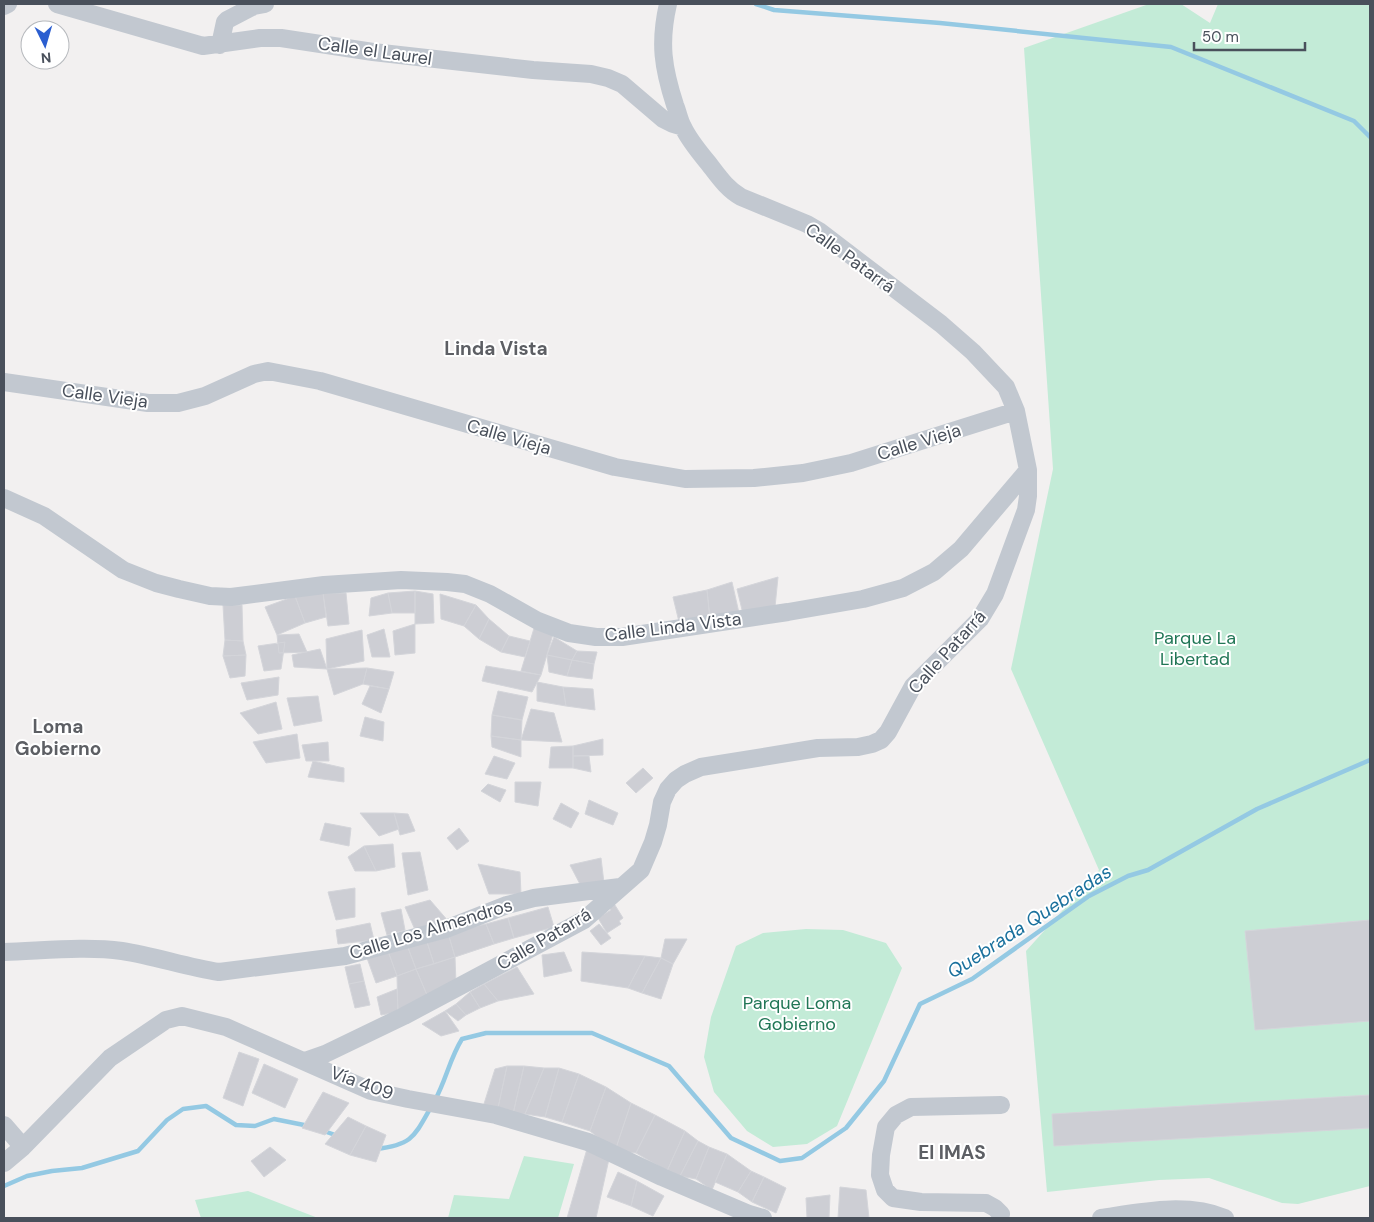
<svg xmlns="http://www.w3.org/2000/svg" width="1374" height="1222" viewBox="0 0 1374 1222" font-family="'DM Sans',sans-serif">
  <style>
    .green { fill: #c3ebd7 }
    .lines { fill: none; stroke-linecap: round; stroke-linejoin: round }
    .stream { stroke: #94c9e3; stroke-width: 4.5 }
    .building { fill: #cdced4; stroke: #d4d5da }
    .minor { stroke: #c2c8d0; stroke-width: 18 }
    .labels { text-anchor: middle; stroke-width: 4; stroke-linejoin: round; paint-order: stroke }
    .street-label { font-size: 18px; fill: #49505b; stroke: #fff }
    .park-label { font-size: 18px; fill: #217656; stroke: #fff }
    .neighbourhood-label { font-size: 19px; font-weight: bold; fill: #5d5f64; stroke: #fff }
    .water-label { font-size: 19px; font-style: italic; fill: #1b719d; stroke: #fff }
  </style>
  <rect width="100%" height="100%" fill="#f2f0f0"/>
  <path class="green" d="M 1149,4 L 1181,4 L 1210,23 L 1218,4 L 1370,4 L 1370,1186 L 1298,1204 L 1282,1203 L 1209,1178 L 1159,1180 L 1047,1192 L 1026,951 L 1099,870 L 1011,669 L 1053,469 L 1024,48 Z
    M 806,929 L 843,930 L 886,943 L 902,968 L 837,1126 L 807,1144 L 773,1147 L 747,1131 L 714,1092 L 704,1057 L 711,1017 L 736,946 L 763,933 Z
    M 524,1156 L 574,1164 L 558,1218 L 448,1218 L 454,1195 L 509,1199 Z
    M 248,1191 L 318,1218 L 201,1218 L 195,1200 Z"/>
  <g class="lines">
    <path class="stream" d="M 756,4 L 774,10 L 940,23 L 1171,47 L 1354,121 L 1370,137
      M 435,1100 C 446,1080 450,1058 462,1039 L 486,1033 L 592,1033 L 669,1066 L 731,1138 L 780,1161 L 802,1158 L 846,1128 L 884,1081 L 920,1004 L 972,979 L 1089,896 L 1128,876 L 1148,870 L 1257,809 L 1370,760
      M 321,1130 L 338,1136
      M 376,1149 C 412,1145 414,1137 431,1107
      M 4,1186 L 27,1176 L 52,1171 L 82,1168 L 138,1151 L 167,1120 L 183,1109 L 206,1106 L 236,1125 L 255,1126 L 274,1119 L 309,1126"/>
  </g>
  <path class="building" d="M 778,577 L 775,607 L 743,614 L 737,589 Z
    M 732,582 L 739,613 L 710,618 L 707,590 Z
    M 707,590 L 710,620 L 680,626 L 673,597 Z
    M 415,591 L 433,594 L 434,623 L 415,624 Z
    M 415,591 L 415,613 L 392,613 L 388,593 Z
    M 323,593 L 346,593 L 349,624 L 328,626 Z
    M 323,593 L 326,617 L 305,623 L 295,596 Z
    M 388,593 L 392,613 L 369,616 L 371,598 Z
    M 440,594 L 476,605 L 464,626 L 441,619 Z
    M 295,596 L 305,623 L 277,635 L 265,607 Z
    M 223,605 L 242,605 L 243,641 L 225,640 Z
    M 476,605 L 489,619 L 479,639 L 464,626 Z
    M 489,619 L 509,636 L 501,652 L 479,639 Z
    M 415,624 L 415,653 L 395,655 L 393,631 Z
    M 535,625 L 553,634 L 541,675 L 521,671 Z
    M 384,629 L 390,657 L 372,657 L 367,635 Z
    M 362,630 L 364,661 L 327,669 L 326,639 Z
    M 299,634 L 307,652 L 279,653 L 277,635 Z
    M 509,636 L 530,641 L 525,657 L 501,652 Z
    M 554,637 L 577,651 L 572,660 L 547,655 Z
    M 225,640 L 243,641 L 246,655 L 223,656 Z
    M 285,642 L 281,669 L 264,671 L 258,646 Z
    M 320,649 L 327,669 L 294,667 L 292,655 Z
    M 577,651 L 597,652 L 594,664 L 572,660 Z
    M 246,655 L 245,676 L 230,678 L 223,656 Z
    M 547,655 L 572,660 L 567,676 L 549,672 Z
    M 572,660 L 594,664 L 592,679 L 567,676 Z
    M 486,666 L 541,675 L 532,692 L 482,681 Z
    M 367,668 L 394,672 L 389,689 L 363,684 Z
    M 367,668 L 363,684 L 334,695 L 327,669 Z
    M 279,677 L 278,695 L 247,700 L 241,683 Z
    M 537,682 L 563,687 L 566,706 L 537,701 Z
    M 370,686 L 389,689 L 381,713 L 362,704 Z
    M 563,687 L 593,689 L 595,710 L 566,706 Z
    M 498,691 L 528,697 L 522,720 L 492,715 Z
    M 318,696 L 322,721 L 294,726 L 287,698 Z
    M 276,702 L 282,729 L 258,734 L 240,713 Z
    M 531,709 L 554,713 L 562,742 L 521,740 Z
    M 492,715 L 522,720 L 521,740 L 491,736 Z
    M 365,717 L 384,722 L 383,741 L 360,736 Z
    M 297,734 L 300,758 L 266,763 L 253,742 Z
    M 491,736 L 521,740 L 521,757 L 492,747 Z
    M 603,739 L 603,755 L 573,756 L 573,746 Z
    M 328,742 L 329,761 L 306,761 L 302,745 Z
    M 573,746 L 573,768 L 549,768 L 551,747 Z
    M 494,756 L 515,763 L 507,779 L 485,774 Z
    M 573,756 L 589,756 L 591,772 L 573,768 Z
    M 313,761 L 344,768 L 344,782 L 308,777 Z
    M 643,768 L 653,778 L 636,793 L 626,783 Z
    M 515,782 L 541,782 L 538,806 L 515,802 Z
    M 488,784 L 506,790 L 500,802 L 481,791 Z
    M 589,800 L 618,813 L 613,825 L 585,814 Z
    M 561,803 L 579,813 L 571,828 L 553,819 Z
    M 360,813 L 394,813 L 399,829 L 379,836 Z
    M 394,813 L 408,814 L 415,831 L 400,835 Z
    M 325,823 L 351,828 L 349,846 L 320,840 Z
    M 459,828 L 469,841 L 457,850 L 447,838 Z
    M 393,844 L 395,867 L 376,871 L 364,846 Z
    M 364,846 L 376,871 L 355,871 L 348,857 Z
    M 420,852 L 428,890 L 408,895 L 402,853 Z
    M 601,858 L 604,883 L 582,888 L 570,865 Z
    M 478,864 L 520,872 L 521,894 L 489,894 Z
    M 355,888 L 355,917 L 336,920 L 328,892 Z
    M 430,900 L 449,922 L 416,932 L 405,907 Z
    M 613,902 L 623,918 L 619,921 L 621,924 L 607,933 L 598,918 L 611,910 L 608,905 Z
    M 548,907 L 554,927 L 514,938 L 508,918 Z
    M 401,909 L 405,930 L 387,935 L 381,913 Z
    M 508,918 L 514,938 L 494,944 L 486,924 Z
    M 1370,920 L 1370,1021 L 1255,1030 L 1245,931 Z
    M 370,923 L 374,940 L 338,944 L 336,930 Z
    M 486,924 L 494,944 L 455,957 L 448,933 Z
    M 599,924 L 611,938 L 601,945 L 590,931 Z
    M 448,933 L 455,957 L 434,964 L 426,939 Z
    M 426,939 L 434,964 L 416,969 L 407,945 Z
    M 665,939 L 687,939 L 673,964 L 661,958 Z
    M 407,945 L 416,969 L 397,976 L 388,951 Z
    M 388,951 L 397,976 L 376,983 L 367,958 Z
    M 564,952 L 572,971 L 544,977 L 542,955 Z
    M 582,952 L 645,956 L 628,988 L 581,981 Z
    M 645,956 L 661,958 L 642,993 L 628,988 Z
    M 455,957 L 456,984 L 427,995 L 416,969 Z
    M 661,958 L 673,964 L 661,999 L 642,993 Z
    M 360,964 L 364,981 L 349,984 L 345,967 Z
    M 517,967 L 534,994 L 498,1001 L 484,984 Z
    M 416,969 L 427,995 L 398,1012 L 397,976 Z
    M 364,981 L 370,1005 L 355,1008 L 349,984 Z
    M 484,984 L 498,1001 L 480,1008 L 470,992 Z
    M 397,989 L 398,1012 L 381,1015 L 377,997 Z
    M 470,992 L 480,1008 L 466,1015 L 456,1004 Z
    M 456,1004 L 466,1015 L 458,1021 L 445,1011 Z
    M 445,1011 L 459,1031 L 441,1036 L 422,1024 Z
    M 239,1052 L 259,1059 L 243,1106 L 223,1098 Z
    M 264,1064 L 298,1079 L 285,1108 L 252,1093 Z
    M 507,1066 L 498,1108 L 483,1107 L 495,1069 Z
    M 507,1066 L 524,1066 L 513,1114 L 498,1108 Z
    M 524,1066 L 544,1068 L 525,1114 L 513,1114 Z
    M 544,1068 L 559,1068 L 545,1117 L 525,1114 Z
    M 559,1068 L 579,1074 L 562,1122 L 545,1117 Z
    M 579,1074 L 606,1087 L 590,1131 L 562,1122 Z
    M 606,1087 L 631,1103 L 615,1151 L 590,1131 Z
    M 323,1092 L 349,1103 L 325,1135 L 302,1128 Z
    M 1370,1095 L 1370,1128 L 1054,1146 L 1052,1114 Z
    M 631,1103 L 655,1115 L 636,1153 L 615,1151 Z
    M 655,1115 L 685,1131 L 667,1171 L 636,1153 Z
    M 348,1117 L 366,1126 L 350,1155 L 325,1144 Z
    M 366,1126 L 386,1135 L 376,1162 L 350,1155 Z
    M 685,1131 L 698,1141 L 680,1176 L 667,1171 Z
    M 698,1141 L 709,1147 L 696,1179 L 680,1176 Z
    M 270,1147 L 286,1160 L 264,1177 L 251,1161 Z
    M 709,1147 L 727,1154 L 712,1190 L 696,1179 Z
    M 587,1149 L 609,1159 L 596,1218 L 567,1218 Z
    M 727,1154 L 751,1171 L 738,1192 L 715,1182 Z
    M 751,1171 L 764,1177 L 752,1202 L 738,1192 Z
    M 618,1172 L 637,1181 L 631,1206 L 607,1197 Z
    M 764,1177 L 786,1188 L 776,1213 L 752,1202 Z
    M 637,1181 L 664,1196 L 653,1216 L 631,1206 Z
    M 840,1187 L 866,1190 L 869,1218 L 838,1218 Z
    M 830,1195 L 829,1218 L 807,1218 L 806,1198 Z"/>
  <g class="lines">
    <path class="minor" d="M 57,4 L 203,46 L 260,38 L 281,38 L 373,52 L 533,70 L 591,74 L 608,78 L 622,84 L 663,119 L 673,124 L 683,127
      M 4,6 L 8,4
      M 220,45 L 225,22 L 227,20 L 254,6 L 265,4
      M 4,382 L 148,403 L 178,403 L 205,396 L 254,374 L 268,371 L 320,381 L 615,467 L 685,479 L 754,478 L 803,473 L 851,463 L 1016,411
      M 4,498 L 44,516 L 123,570 L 156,583 L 179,589 L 210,596 L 231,597 L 324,585 L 401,580 L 447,582 L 465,584 L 490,594 L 538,621 L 569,633 L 596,637 L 622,637 L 788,612 L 863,599 L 903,588 L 934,572 L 961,549 L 1028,470
      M 4,952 C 41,951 85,946 122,951 C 155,956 186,967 219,972 L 345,956 L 446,929 L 507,905 L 534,898 L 620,887
      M 305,1061 L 325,1054 L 404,1016 L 584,920 L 641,870 L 653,842 L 658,825 L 662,802 L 668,789 L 676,780 L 685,774 L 701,767 L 818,748 L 858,747 L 872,744 L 881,740 L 888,732 L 913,686 L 980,619 L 995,594 L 1026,510 L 1028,496 L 1028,470 L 1016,411 L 1006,387 L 973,352 L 941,324 L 819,231 L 807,224 L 741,197 C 727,189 719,177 709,164 C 700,153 689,140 683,127 C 679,120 678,112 675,105 C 663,68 659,43 668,4
      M 4,1125 L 23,1147
      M 4,1163 L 23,1147 L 110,1058 L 166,1020 L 182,1016 L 226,1027 L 371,1091 L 408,1099 L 496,1115 L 588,1142 L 662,1177 L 749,1214 L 763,1218
      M 1000,1218 L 1001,1214 L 995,1208 L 986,1203 L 921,1202 L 893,1198 L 885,1190 L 880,1175 L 881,1155 L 886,1127 L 896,1115 L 911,1107 L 1001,1105
      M 1101,1218 C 1141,1212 1186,1202 1225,1218"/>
  </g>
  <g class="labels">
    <g class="street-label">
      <text transform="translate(375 51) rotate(8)" y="6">Calle el Laurel</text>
      <text transform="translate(850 258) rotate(36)" y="6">Calle Patarrá</text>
      <text transform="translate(105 396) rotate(8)" y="6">Calle Vieja</text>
      <text transform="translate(509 437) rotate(16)" y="6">Calle Vieja</text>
      <text transform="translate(919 442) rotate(-17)" y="6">Calle Vieja</text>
      <text transform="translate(673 627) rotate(-7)" y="6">Calle Linda Vista</text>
      <text transform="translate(947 652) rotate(-48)" y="6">Calle Patarrá</text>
      <text transform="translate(431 929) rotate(-17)" y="6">Calle Los Almendros</text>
      <text transform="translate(544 939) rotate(-30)" y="6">Calle Patarrá</text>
      <text transform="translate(362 1083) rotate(20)" y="6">Vía 409</text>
    </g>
    <g class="park-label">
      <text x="1195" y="644">Parque La<tspan x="1195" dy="21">Libertad</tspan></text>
      <text x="797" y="1009">Parque Loma<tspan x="797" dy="21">Gobierno</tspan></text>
    </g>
    <g class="neighbourhood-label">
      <text x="496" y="355">Linda Vista</text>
      <text x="58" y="733">Loma<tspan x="58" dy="22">Gobierno</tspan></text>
      <text x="952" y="1159">El IMAS</text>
    </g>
    <g class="water-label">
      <text transform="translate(1029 921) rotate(-33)" y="7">Quebrada Quebradas</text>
    </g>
  </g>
  <rect width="1374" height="1222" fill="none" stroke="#49505b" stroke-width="10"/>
  <g transform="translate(45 45) rotate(175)"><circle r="24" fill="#ffffff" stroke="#b6b9bd"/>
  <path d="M0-4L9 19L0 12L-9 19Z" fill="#2b5ed0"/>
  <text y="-8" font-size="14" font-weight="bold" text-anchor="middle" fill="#49505b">N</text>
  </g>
  <path d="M1194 42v8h111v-8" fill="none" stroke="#49505b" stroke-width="2.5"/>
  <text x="1202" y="42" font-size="15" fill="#49505b" stroke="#ffffff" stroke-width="4" paint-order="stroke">50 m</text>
</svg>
